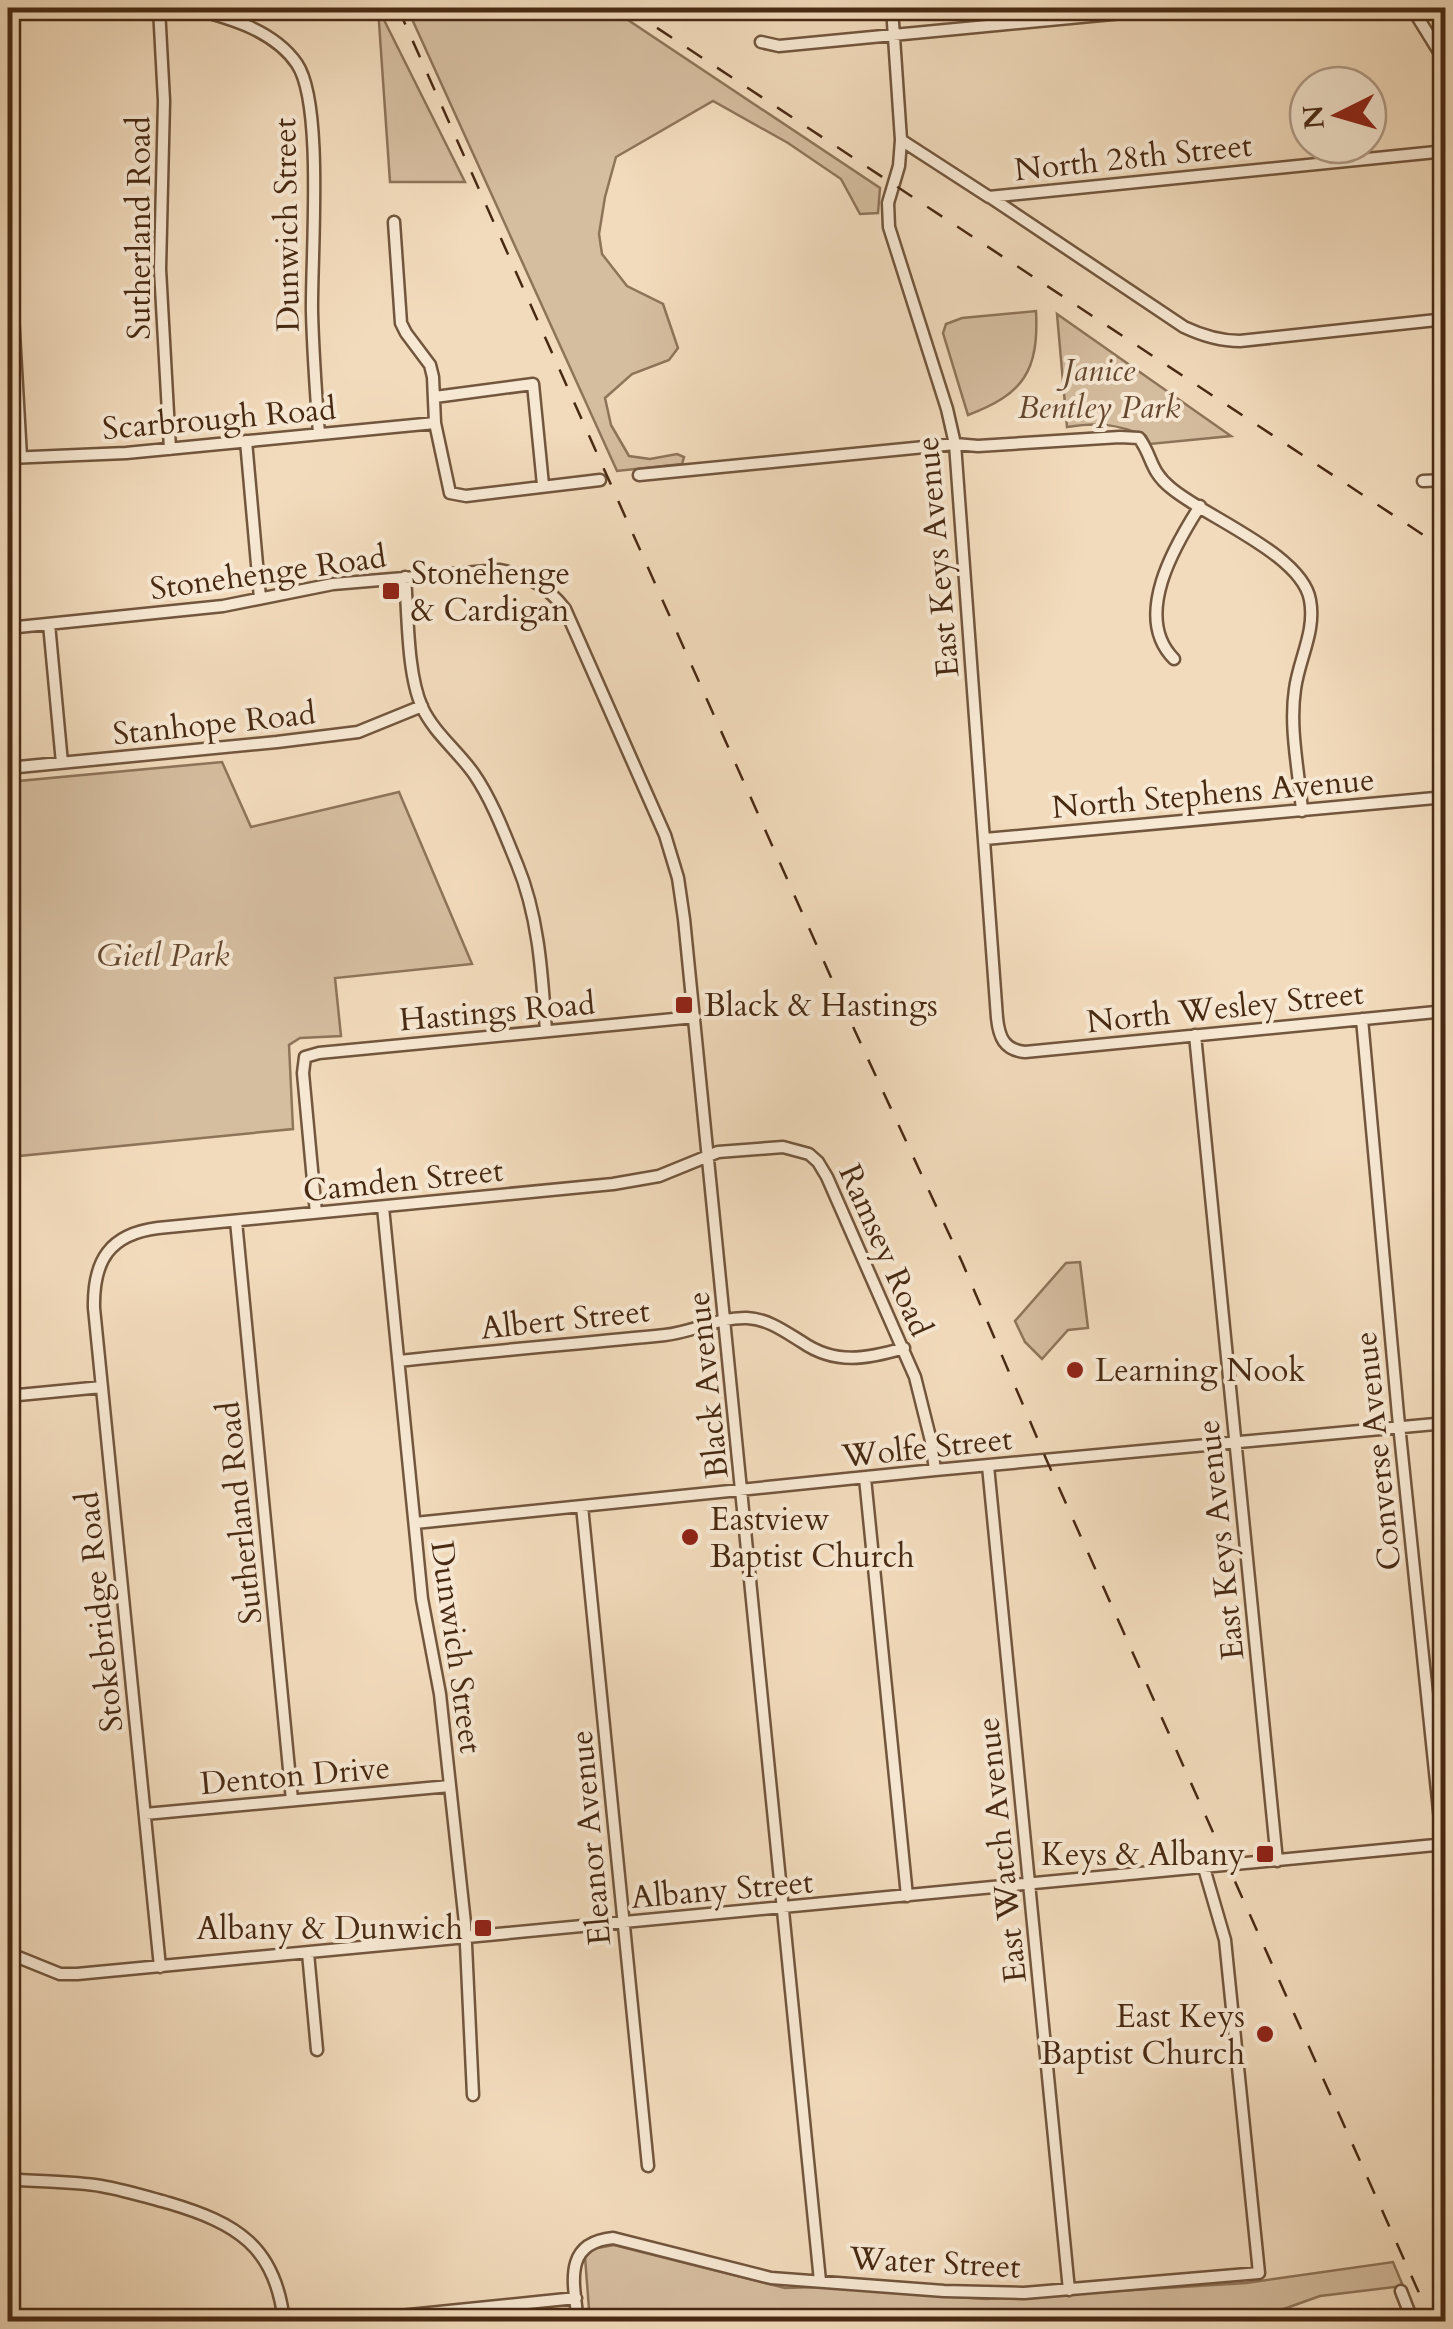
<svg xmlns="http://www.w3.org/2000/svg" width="1453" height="2329" viewBox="0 0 1453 2329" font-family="Cardo,serif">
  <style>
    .green { fill: #d5bd9f; stroke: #8e7459; stroke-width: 2.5 }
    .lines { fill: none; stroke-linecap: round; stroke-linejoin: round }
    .minor-casing { stroke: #72563d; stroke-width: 15 }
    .minor { stroke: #f7e8d3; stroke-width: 10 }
    .rail { stroke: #482a13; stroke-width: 2.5; stroke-dasharray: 18 18; stroke-linecap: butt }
    .poi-dot { fill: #8f2418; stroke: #f7e8d3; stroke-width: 4 }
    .labels { text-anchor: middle; stroke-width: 8; stroke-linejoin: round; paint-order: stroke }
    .street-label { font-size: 32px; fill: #482a13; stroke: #f7e8d3 }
    .park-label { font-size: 32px; font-style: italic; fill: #64472f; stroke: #f7e8d3 }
    .poi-label { font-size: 32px; fill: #482a13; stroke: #f7e8d3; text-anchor: start }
  </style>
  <rect width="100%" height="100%" fill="#f2dbbc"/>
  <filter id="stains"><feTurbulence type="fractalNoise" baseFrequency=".002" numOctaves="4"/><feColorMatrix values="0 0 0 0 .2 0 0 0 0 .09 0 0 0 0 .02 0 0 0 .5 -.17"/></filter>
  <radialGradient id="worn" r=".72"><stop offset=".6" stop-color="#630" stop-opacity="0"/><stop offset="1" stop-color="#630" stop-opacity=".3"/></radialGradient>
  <path class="green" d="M 378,8 L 465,182 L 390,182 Z
    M 407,8 L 610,8 L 880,188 L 878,213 L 860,214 L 841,179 L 788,143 L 713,101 L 616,157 L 605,197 L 599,234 L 602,254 L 627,286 L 663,304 L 678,348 L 669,360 L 632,374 L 605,398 L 611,425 L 629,456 L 650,459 L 677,454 L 684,457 L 682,464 L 617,471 Z
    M 1036,311 C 1039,372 1023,394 968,415 L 943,333 L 946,324 L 962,318 Z
    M 1057,314 L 1231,436 L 1150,444 L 1146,436 C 1116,424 1099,422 1067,427 Z
    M 222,762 L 251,827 L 399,792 L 472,964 L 335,978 L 341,1036 L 300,1038 L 289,1045 L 293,1129 L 8,1157 L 8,782 Z
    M 1080,1262 L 1088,1328 L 1068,1330 L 1042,1359 L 1025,1342 L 1015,1321 L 1066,1263 Z
    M 614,2245 L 785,2288 L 817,2287 L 986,2299 L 1246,2283 L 1393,2262 L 1403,2286 L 1320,2296 L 1247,2322 L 590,2322 L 585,2257 L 592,2249 Z"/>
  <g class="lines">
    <defs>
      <path id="minor" d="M 159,8 L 164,101 L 160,269 L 170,449
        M 192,8 C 229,18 274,30 297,64 C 324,104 311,258 312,312 C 313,353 316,394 319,434
        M 892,8 L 901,140 L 899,166 L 888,203 L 889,227 L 947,409 L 955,444 L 997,1018 C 999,1037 1004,1050 1025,1052 L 1446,1011
        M 1412,8 L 1446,63
        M 761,42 L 779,46 L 1175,8
        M 8,71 L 12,149 L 13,315 L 21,457
        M 901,140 L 989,197 L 1446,151
        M 990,197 L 1184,327 C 1203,336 1220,341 1240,341 L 1446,319
        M 394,222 L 401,323 L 406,333 L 430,365 L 433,377 L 435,423 L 450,493 L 466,496 L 600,480
        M 435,397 L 533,384 L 543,485
        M 246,441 L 260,598
        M 8,458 L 126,453 L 435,423
        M 639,475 L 955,444 L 978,446 L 1120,437 L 1139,438 C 1153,457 1149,470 1171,488 C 1205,517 1302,554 1310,600 C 1316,631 1299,659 1295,689 C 1289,729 1299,771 1302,811
        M 1423,481 L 1446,480
        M 405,577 C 408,614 407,674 422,707 C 434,733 458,751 474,774 C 492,800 505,835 517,864 C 539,917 542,975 546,1031
        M 49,624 L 62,763
        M 8,628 L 223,606 L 333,584 L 499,570 C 528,575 547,586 565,609 L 665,835 L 678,878 L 684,919 L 820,2281
        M 1174,659 C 1132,617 1175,545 1200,506
        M 8,768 L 277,742 L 358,732 L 422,706
        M 985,839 L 1446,797
        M 1362,1019 L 1398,1415 L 1446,1878
        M 1195,1035 L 1277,1861
        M 383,1207 L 422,1599 L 440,1694 L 465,1923 L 473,2095
        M 316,1213 L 303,1073 L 305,1057 L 319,1053 L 695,1017
        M 236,1221 L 292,1800
        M 399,1361 C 487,1351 576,1344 665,1335 C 693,1332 719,1317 747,1318 C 768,1319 784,1331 802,1342 C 835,1365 867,1359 904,1348
        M 8,1396 L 102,1387
        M 988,1466 L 1069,2290
        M 865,1478 L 907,1896
        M 582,1506 L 648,2166
        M 415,1523 L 935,1470 L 1446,1423
        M 145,1814 L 450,1786
        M 8,1953 L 60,1974 L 77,1974 L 1446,1844
        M 308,1953 L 317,2050
        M 160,1967 L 94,1308 C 93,1260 110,1234 158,1228 L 613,1184 L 659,1176 L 718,1152 L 783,1147 L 809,1154 L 818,1162 L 827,1177 L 915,1377 L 931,1441 L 935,1470
        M 8,2179 C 38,2182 70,2181 101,2186 C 124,2190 147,2197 169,2203 C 236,2223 276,2246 284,2322
        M 1401,2291 L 1413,2322
        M 340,2322 L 576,2298
        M 578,2322 C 574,2284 562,2243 613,2238 L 771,2278 L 944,2291 L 1024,2293 L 1259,2273 L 1225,1940 L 1204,1868"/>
    </defs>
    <use href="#minor" class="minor-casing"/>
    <use href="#minor" class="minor"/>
    <path class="rail" d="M 398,8 L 855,1031 L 962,1262 L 1047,1461 L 1432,2322
      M 627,8 L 1446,550"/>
  </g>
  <g class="poi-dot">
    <rect x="381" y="581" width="20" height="20" rx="5"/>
    <rect x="674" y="995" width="20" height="20" rx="5"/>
    <circle cx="1075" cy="1370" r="10"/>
    <circle cx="690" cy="1537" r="10"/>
    <rect x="1255" y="1844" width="20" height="20" rx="5"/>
    <rect x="473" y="1918" width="20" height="20" rx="5"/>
    <circle cx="1265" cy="2034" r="10"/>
  </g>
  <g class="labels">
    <g class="street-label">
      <text transform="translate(1133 157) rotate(-6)" y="11">North 28th Street</text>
      <text transform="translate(286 225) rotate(-91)" y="11">Dunwich Street</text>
      <text transform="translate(139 228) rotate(-90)" y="11">Sutherland Road</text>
      <text transform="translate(219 418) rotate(-5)" y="11">Scarbrough Road</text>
      <text transform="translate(937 557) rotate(-95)" y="11">East Keys Avenue</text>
      <text transform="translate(268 572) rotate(-8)" y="11">Stonehenge Road</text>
      <text transform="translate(214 723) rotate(-6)" y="11">Stanhope Road</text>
      <text transform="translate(1213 793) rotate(-5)" y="11">North Stephens Avenue</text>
      <text transform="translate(1225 1007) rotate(-6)" y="11">North Wesley Street</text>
      <text transform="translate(497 1011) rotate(-5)" y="11">Hastings Road</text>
      <text transform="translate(403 1180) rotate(-6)" y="11">Camden Street</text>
      <text transform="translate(886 1250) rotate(66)" y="11">Ramsey Road</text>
      <text transform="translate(565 1319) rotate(-6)" y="11">Albert Street</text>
      <text transform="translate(707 1385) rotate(-96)" y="11">Black Avenue</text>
      <text transform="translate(927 1447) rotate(-6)" y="11">Wolfe Street</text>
      <text transform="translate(1377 1451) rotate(-96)" y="11">Converse Avenue</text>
      <text transform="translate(239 1513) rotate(-96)" y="11">Sutherland Road</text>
      <text transform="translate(1220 1540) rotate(-96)" y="11">East Keys Avenue</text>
      <text transform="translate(99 1612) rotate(-96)" y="11">Stokebridge Road</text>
      <text transform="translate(457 1647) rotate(82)" y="11">Dunwich Street</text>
      <text transform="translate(295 1775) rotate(-5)" y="11">Denton Drive</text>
      <text transform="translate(590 1838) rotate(-95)" y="11">Eleanor Avenue</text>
      <text transform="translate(1001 1850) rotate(-96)" y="11">East Watch Avenue</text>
      <text transform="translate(722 1889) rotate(-5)" y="11">Albany Street</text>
      <text transform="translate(935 2262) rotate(3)" y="11">Water Street</text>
    </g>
    <g class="park-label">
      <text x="1099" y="381">Janice<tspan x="1099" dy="37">Bentley Park</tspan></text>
      <text x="163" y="966">Gietl Park</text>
    </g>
    <g class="poi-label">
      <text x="411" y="584">Stonehenge<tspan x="411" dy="37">&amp; Cardigan</tspan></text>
      <text x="704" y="1016">Black &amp; Hastings</text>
      <text x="1095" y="1381">Learning Nook</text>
      <text x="710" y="1530">Eastview<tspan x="710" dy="37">Baptist Church</tspan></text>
      <text x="1245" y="1865" text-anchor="end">Keys &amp; Albany</text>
      <text x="463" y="1939" text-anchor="end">Albany &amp; Dunwich</text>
      <text x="1245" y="2027" text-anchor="end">East Keys<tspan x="1245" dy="37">Baptist Church</tspan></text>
    </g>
  </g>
  <rect width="1453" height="2329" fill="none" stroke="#f2dbbc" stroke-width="40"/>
  <rect x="10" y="10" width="1433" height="2309" fill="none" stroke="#482a13" stroke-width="5"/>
  <rect x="20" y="20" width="1413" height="2289" fill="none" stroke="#482a13" stroke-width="2.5"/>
  <g transform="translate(1338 115) rotate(265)"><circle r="48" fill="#f7e8d3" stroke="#b19c86" stroke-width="2.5"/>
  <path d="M0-8L18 38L0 25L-18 38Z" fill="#8f2418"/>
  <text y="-15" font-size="28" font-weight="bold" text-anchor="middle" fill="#482a13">N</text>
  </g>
  <rect width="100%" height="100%" filter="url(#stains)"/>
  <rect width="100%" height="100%" fill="url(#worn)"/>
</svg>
